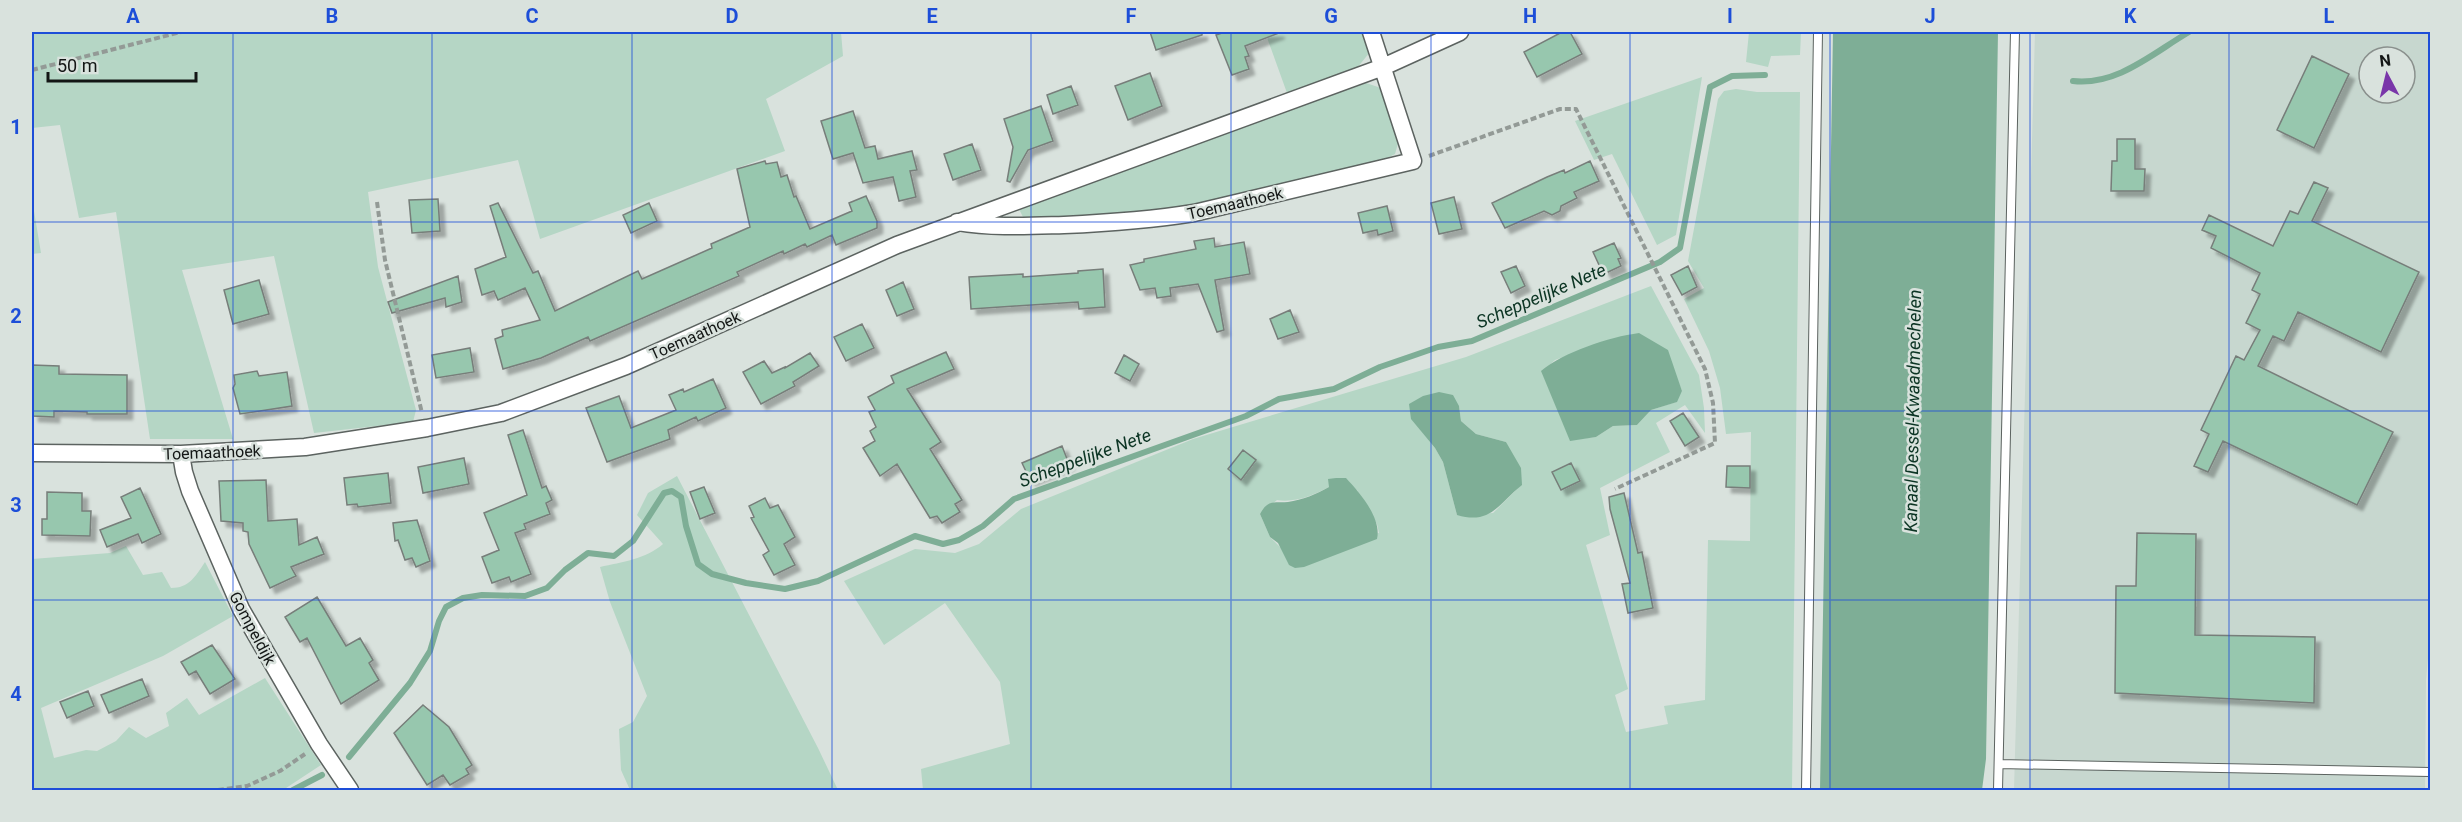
<svg xmlns="http://www.w3.org/2000/svg" width="2462" height="822" viewBox="0 0 2462 822" font-family="Roboto,sans-serif">
  <style>
    .built { fill: #c7d7cf; fill-rule: evenodd }
    .green { fill: #b5d6c5; fill-rule: evenodd }
    .water { fill: #7eae96 }
    .lines { fill: none; stroke-linecap: round; stroke-linejoin: round }
    .stream { stroke: #7eae96; stroke-width: 6 }
    .building { fill: #97c7ae; stroke: #777e7a; stroke-width: 1.5; filter: url(#shadow) }
    .service-casing { stroke: #5c6360; stroke-width: 10 }
    .minor-casing { stroke: #5c6360; stroke-width: 19 }
    .path { stroke: #939a96; stroke-width: 4; stroke-dasharray: 6 3; stroke-linecap: butt }
    .service { stroke: #fff; stroke-width: 8 }
    .minor { stroke: #fff; stroke-width: 16 }
    .grid { fill: none; stroke: #1d4ed8; stroke-width: 1.5; stroke-opacity: 0.55 }
    .labels { text-anchor: middle; stroke-width: 5; stroke-linejoin: round; paint-order: stroke }
    .street-label { font-size: 16px; fill: #131615; stroke: #d9e2dd }
    .water-label { font-size: 18px; font-style: italic; fill: #0c3524; stroke: #d9e2dd }
    .neatline { fill: none; stroke: #1d4ed8; stroke-width: 2 }
    .grid-label { font-size: 20px; text-anchor: middle; font-weight: bold; fill: #1d4ed8 }
  </style>
  <defs>
    <filter id="shadow"><feDropShadow dx="5.5" dy="5.5" stdDeviation="1.5" flood-color="#0004"/></filter>
  </defs>
  <rect width="100%" height="100%" fill="#d9e2dd"/>
  <path class="built" d="M 2035,32 L 2430,32 L 2430,637 L 2426,680 L 2425,790 L 2014,790 ZM 2369,57 L 2405,57 L 2405,93 L 2369,93 Z"/>
  <path class="green" d="M 32,32 L 841,32 L 843,56 L 766,99 L 785,151 L 540,239 L 518,160 L 368,192 L 378,267 L 416,410 L 413,422 L 314,433 L 274,256 L 182,270 L 233,439 L 150,439 L 116,212 L 79,218 L 60,125 L 32,128 Z
    M 1265,32 L 1367,32 L 1370,52 L 1357,68 L 1287,93 Z
    M 1749,32 L 1801,32 L 1800,55 L 1771,56 L 1768,67 L 1746,62 Z
    M 1702,77 L 1676,235 L 1657,245 L 1612,154 L 1594,160 L 1575,121 Z
    M 1366,83 L 1381,88 L 1399,140 L 1395,154 L 1381,161 L 1194,206 L 1120,215 L 1024,219 L 1019,209 L 1024,206 Z
    M 1736,89 L 1757,92 L 1800,92 L 1792,790 L 923,790 L 921,769 L 1010,744 L 1000,682 L 945,603 L 884,645 L 844,581 L 915,549 L 955,553 L 979,544 L 1021,509 L 1193,439 L 1466,357 L 1651,286 L 1699,375 L 1704,408 L 1705,433 L 1685,405 L 1656,423 L 1670,452 L 1600,488 L 1610,535 L 1586,545 L 1628,689 L 1615,695 L 1626,732 L 1668,724 L 1664,706 L 1705,700 L 1708,540 L 1750,541 L 1751,432 L 1726,434 L 1720,388 L 1709,351 L 1684,299 L 1704,288 L 1688,261 L 1718,99 L 1724,91 ZM 1596,345 L 1678,381 L 1682,391 L 1676,402 L 1651,410 L 1637,425 L 1613,426 L 1596,437 L 1570,440 L 1542,372 L 1555,360 ZM 1459,406 L 1461,421 L 1476,434 L 1506,442 L 1521,485 L 1493,513 L 1457,515 L 1443,462 L 1435,448 L 1412,419 ZM 1329,487 L 1357,490 L 1377,524 L 1379,533 L 1280,547 L 1270,537 L 1260,514 L 1277,500 C 1295,503 1314,495 1329,487 Z
    M 32,199 L 41,253 L 32,254 Z
    M 677,476 L 818,748 L 838,790 L 630,790 L 621,770 L 619,729 L 633,722 L 647,696 L 610,602 L 600,567 C 622,562 646,559 663,544 L 637,515 L 648,493 Z
    M 126,546 L 143,575 L 162,572 L 171,588 C 189,588 195,577 205,562 L 233,616 L 163,656 L 41,708 L 54,758 L 86,750 L 97,751 L 116,741 L 129,727 L 146,738 L 169,726 L 166,713 L 187,698 L 199,715 L 265,678 L 321,765 L 283,790 L 32,790 L 32,559 L 110,553 Z"/>
  <path class="water" d="M 1833,32 L 1998,32 L 1986,759 L 1982,790 L 1820,790 Z
    M 1639,333 L 1668,350 L 1682,391 L 1677,402 L 1651,410 L 1637,425 L 1613,426 L 1596,437 L 1570,441 L 1541,371 C 1564,352 1609,337 1639,333 Z
    M 1439,392 L 1453,395 L 1459,406 L 1461,421 L 1476,434 L 1506,442 L 1521,468 L 1522,485 C 1498,504 1491,525 1457,515 L 1443,462 L 1435,448 L 1411,419 L 1409,404 L 1423,396 Z
    M 1336,478 L 1346,478 C 1359,492 1382,518 1377,539 L 1304,567 L 1295,568 L 1289,565 L 1278,543 L 1270,537 L 1260,514 C 1268,499 1274,503 1288,502 C 1302,500 1317,494 1329,487 L 1328,479 Z"/>
  <g class="lines">
    <path class="stream" d="M 2073,81 C 2117,86 2153,53 2189,32
      M 349,757 L 410,683 L 430,651 L 439,621 L 446,607 L 463,598 L 482,595 L 525,596 L 547,588 L 565,570 L 588,553 L 614,556 L 633,541 L 664,493 L 672,491 L 681,497 L 686,526 L 698,564 L 712,574 L 746,583 L 785,589 L 818,581 L 915,536 L 943,544 L 959,540 L 983,526 L 1014,499 L 1246,416 L 1279,399 L 1334,389 L 1380,367 L 1415,355 L 1438,347 L 1472,341 L 1660,262 L 1680,248 L 1710,87 L 1732,76 L 1765,75
      M 293,790 L 322,775"/>
  </g>
  <path class="building" d="M 1150,32 L 1202,32 L 1202,35 L 1156,50 Z
    M 1225,32 L 1278,32 L 1279,33 L 1245,46 L 1249,56 L 1245,57 L 1249,69 L 1232,75 L 1216,35 Z
    M 1562,32 L 1570,32 L 1582,54 L 1537,77 L 1524,52 Z
    M 2312,56 L 2349,74 L 2314,148 L 2277,130 Z
    M 1150,73 L 1162,106 L 1128,120 L 1115,86 Z
    M 1071,86 L 1078,105 L 1053,114 L 1047,95 Z
    M 1041,106 L 1053,141 L 1028,150 L 1010,182 L 1007,181 L 1013,147 L 1004,119 Z
    M 853,111 L 865,148 L 875,146 L 878,159 L 912,151 L 917,170 L 910,171 L 916,197 L 899,201 L 893,177 L 863,183 L 853,153 L 833,159 L 821,121 Z
    M 2117,139 L 2135,139 L 2135,169 L 2145,169 L 2144,191 L 2111,191 L 2112,161 L 2117,161 Z
    M 972,144 L 981,170 L 953,180 L 944,154 Z
    M 765,161 L 766,164 L 777,162 L 781,177 L 787,175 L 794,197 L 796,196 L 810,229 L 852,211 L 849,203 L 866,196 L 877,221 L 877,228 L 836,245 L 832,235 L 807,247 L 805,244 L 784,254 L 783,251 L 737,272 L 739,276 L 590,341 L 588,337 L 541,358 L 503,369 L 495,339 L 503,336 L 502,330 L 540,320 L 525,288 L 498,300 L 494,291 L 482,295 L 475,269 L 506,257 L 490,206 L 498,203 L 533,273 L 538,271 L 555,311 L 638,271 L 642,279 L 712,248 L 711,244 L 750,227 L 737,169 Z
    M 1590,161 L 1599,181 L 1574,192 L 1577,198 L 1561,206 L 1560,211 L 1552,215 L 1544,211 L 1505,228 L 1492,203 L 1547,177 L 1564,170 L 1565,173 Z
    M 2314,182 L 2328,188 L 2312,221 L 2419,272 L 2381,352 L 2298,312 L 2284,341 L 2273,336 L 2258,366 L 2393,432 L 2357,505 L 2223,441 L 2208,472 L 2194,466 L 2209,434 L 2201,430 L 2236,356 L 2244,360 L 2260,330 L 2246,323 L 2260,294 L 2252,290 L 2260,273 L 2211,248 L 2216,236 L 2202,230 L 2209,215 L 2273,246 L 2290,211 L 2298,214 Z
    M 1454,197 L 1462,229 L 1439,234 L 1431,203 Z
    M 438,199 L 440,231 L 412,233 L 409,200 Z
    M 649,203 L 657,221 L 631,233 L 623,215 Z
    M 1387,206 L 1393,231 L 1378,235 L 1377,230 L 1363,233 L 1358,213 Z
    M 1214,238 L 1215,247 L 1244,242 L 1250,274 L 1215,280 L 1224,330 L 1217,332 L 1198,284 L 1170,288 L 1171,296 L 1157,298 L 1155,288 L 1140,290 L 1130,265 L 1144,262 L 1144,259 L 1196,249 L 1194,241 Z
    M 1614,243 L 1621,258 L 1618,259 L 1621,266 L 1606,273 L 1602,266 L 1600,267 L 1593,252 Z
    M 1516,266 L 1525,286 L 1511,293 L 1501,272 Z
    M 1688,266 L 1697,287 L 1682,295 L 1671,275 Z
    M 1103,269 L 1105,307 L 1079,309 L 1078,302 L 971,309 L 969,277 L 1023,274 L 1023,277 L 1078,273 L 1078,271 Z
    M 458,276 L 462,302 L 446,307 L 445,298 L 392,313 L 388,302 Z
    M 259,280 L 269,314 L 233,324 L 224,290 Z
    M 903,282 L 914,309 L 897,316 L 886,290 Z
    M 1290,310 L 1299,332 L 1278,339 L 1270,319 Z
    M 862,324 L 874,348 L 846,361 L 834,337 Z
    M 470,348 L 474,372 L 436,378 L 432,355 Z
    M 946,352 L 954,369 L 907,389 L 941,442 L 930,449 L 962,500 L 955,504 L 960,512 L 942,523 L 937,516 L 930,518 L 897,464 L 880,476 L 863,448 L 875,441 L 870,431 L 876,427 L 869,412 L 875,410 L 868,397 L 894,383 L 891,376 Z
    M 810,353 L 819,366 L 793,382 L 795,386 L 761,404 L 743,372 L 764,361 L 772,373 L 785,367 L 785,368 Z
    M 1124,355 L 1139,364 L 1130,381 L 1115,373 Z
    M 32,365 L 59,366 L 59,374 L 127,375 L 127,414 L 87,414 L 87,412 L 54,411 L 54,417 L 33,416 Z
    M 257,371 L 259,376 L 287,372 L 292,406 L 240,414 L 233,388 L 235,384 L 234,375 Z
    M 713,379 L 726,408 L 698,421 L 696,417 L 668,430 L 670,439 L 607,462 L 586,408 L 619,396 L 631,428 L 676,410 L 669,395 L 683,389 L 684,392 Z
    M 1683,413 L 1699,437 L 1685,446 L 1670,421 Z
    M 523,430 L 542,488 L 546,486 L 552,500 L 546,503 L 550,514 L 524,524 L 526,529 L 515,533 L 531,574 L 511,582 L 509,577 L 492,583 L 482,557 L 499,550 L 484,513 L 527,495 L 508,435 Z
    M 1062,446 L 1069,464 L 1030,480 L 1022,463 Z
    M 1243,450 L 1256,460 L 1241,480 L 1228,469 Z
    M 464,458 L 469,484 L 423,493 L 418,467 Z
    M 1571,463 L 1580,481 L 1561,490 L 1552,472 Z
    M 1727,466 L 1750,466 L 1750,488 L 1726,487 Z
    M 388,473 L 391,503 L 358,507 L 357,504 L 347,505 L 344,478 Z
    M 266,480 L 268,521 L 297,519 L 299,545 L 317,537 L 324,554 L 291,567 L 296,576 L 270,588 L 249,544 L 248,532 L 243,531 L 243,523 L 221,521 L 219,481 Z
    M 704,487 L 715,513 L 700,519 L 690,492 Z
    M 140,488 L 161,534 L 142,543 L 138,534 L 107,547 L 100,530 L 131,518 L 121,497 Z
    M 47,492 L 82,493 L 82,511 L 91,511 L 90,536 L 42,535 L 42,519 L 47,519 Z
    M 1624,493 L 1638,553 L 1642,552 L 1653,608 L 1628,613 L 1622,584 L 1630,583 L 1610,509 L 1609,497 Z
    M 765,498 L 770,508 L 778,505 L 795,537 L 784,544 L 795,565 L 774,575 L 763,555 L 769,551 L 751,518 L 754,517 L 749,506 Z
    M 417,520 L 430,561 L 416,567 L 412,558 L 405,560 L 398,540 L 395,541 L 393,523 Z
    M 2137,533 L 2196,534 L 2195,635 L 2315,637 L 2314,703 L 2115,693 L 2116,586 L 2136,586 Z
    M 317,597 L 346,646 L 360,638 L 373,660 L 369,663 L 379,680 L 341,704 L 307,638 L 300,642 L 285,617 Z
    M 212,645 L 235,679 L 210,694 L 196,671 L 189,675 L 181,662 Z
    M 142,679 L 149,696 L 109,713 L 101,695 Z
    M 88,691 L 94,706 L 67,718 L 60,702 Z
    M 423,705 L 449,727 L 472,765 L 466,769 L 469,774 L 450,785 L 443,775 L 427,785 L 394,733 Z"/>
  <g class="lines">
    <defs>
      <path id="service" d="M 1999,764 L 2430,772
        M 1806,790 L 1818,32
        M 1998,790 L 2015,32"/>
      <path id="minor" d="M 957,222 C 993,228 1028,226 1064,225 C 1108,223 1150,220 1194,213 L 1413,161 L 1371,32
        M 32,453 L 181,454 L 305,447 L 427,428 L 501,413 L 626,366 L 897,245 L 1383,67 L 1460,32
        M 181,454 L 184,472 L 190,491 L 241,609 L 319,744 L 350,790"/>
    </defs>
    <use href="#service" class="service-casing"/>
    <use href="#minor" class="minor-casing"/>
    <path class="path" d="M 32,70 L 181,32
      M 1429,156 L 1560,109 L 1576,109 L 1705,369 L 1713,403 L 1715,443 L 1615,489
      M 377,202 L 385,260 L 422,413
      M 218,790 L 247,786 L 280,771 L 305,754"/>
    <use href="#service" class="service"/>
    <use href="#minor" class="minor"/>
  </g>
  <path class="grid" d="M 233,32 L 233,790M 432,32 L 432,790M 632,32 L 632,790M 832,32 L 832,790M 1031,32 L 1031,790M 1231,32 L 1231,790M 1431,32 L 1431,790M 1630,32 L 1630,790M 1830,32 L 1830,790M 2030,32 L 2030,790M 2229,32 L 2229,790M 32,222 L 2430,222M 32,411 L 2430,411M 32,600 L 2430,600"/>
  <g class="labels">
    <g class="street-label">
      <text transform="translate(1235 203) rotate(-13)" y="6">Toemaathoek</text>
      <text transform="translate(695 335) rotate(-24)" y="6">Toemaathoek</text>
      <text transform="translate(212 452) rotate(-2)" y="6">Toemaathoek</text>
      <text transform="translate(253 628) rotate(62)" y="6">Gompeldijk</text>
    </g>
    <g class="water-label">
      <text transform="translate(1541 296) rotate(-23)" y="6">Scheppelijke Nete</text>
      <text transform="translate(1913 411) rotate(-89)" y="6">Kanaal Dessel-Kwaadmechelen</text>
      <text transform="translate(1085 458) rotate(-20)" y="6">Scheppelijke Nete</text>
    </g>
  </g>
  <rect width="2462" height="822" fill="none" stroke="#d9e2dd" stroke-width="66"/>
  <g transform="translate(2387 75) rotate(353)"><circle r="28" fill="#d9e2dd" stroke="#8a908d" stroke-width="1.5"/>
  <path d="M0-4.5L10 22L0 15L-10 22Z" fill="#7935a9"/>
  <text y="-9" font-size="16" font-weight="bold" text-anchor="middle" fill="#131615">N</text>
  </g>
  <path d="M48 72v9h148v-9" fill="none" stroke="#131615" stroke-width="3"/>
  <text x="57" y="72" font-size="18" fill="#131615" stroke="#d9e2dd" stroke-width="4.5" paint-order="stroke">50 m</text>
  <rect x="33" y="33" width="2396" height="756" class="neatline"/>
  <g class="grid-label">
    <text x="133" y="23">A</text>
    <text x="332" y="23">B</text>
    <text x="532" y="23">C</text>
    <text x="732" y="23">D</text>
    <text x="932" y="23">E</text>
    <text x="1131" y="23">F</text>
    <text x="1331" y="23">G</text>
    <text x="1530" y="23">H</text>
    <text x="1730" y="23">I</text>
    <text x="1930" y="23">J</text>
    <text x="2130" y="23">K</text>
    <text x="2329" y="23">L</text>
    <text x="16" y="134">1</text>
    <text x="16" y="323">2</text>
    <text x="16" y="512">3</text>
    <text x="16" y="701">4</text>
  </g>
</svg>
